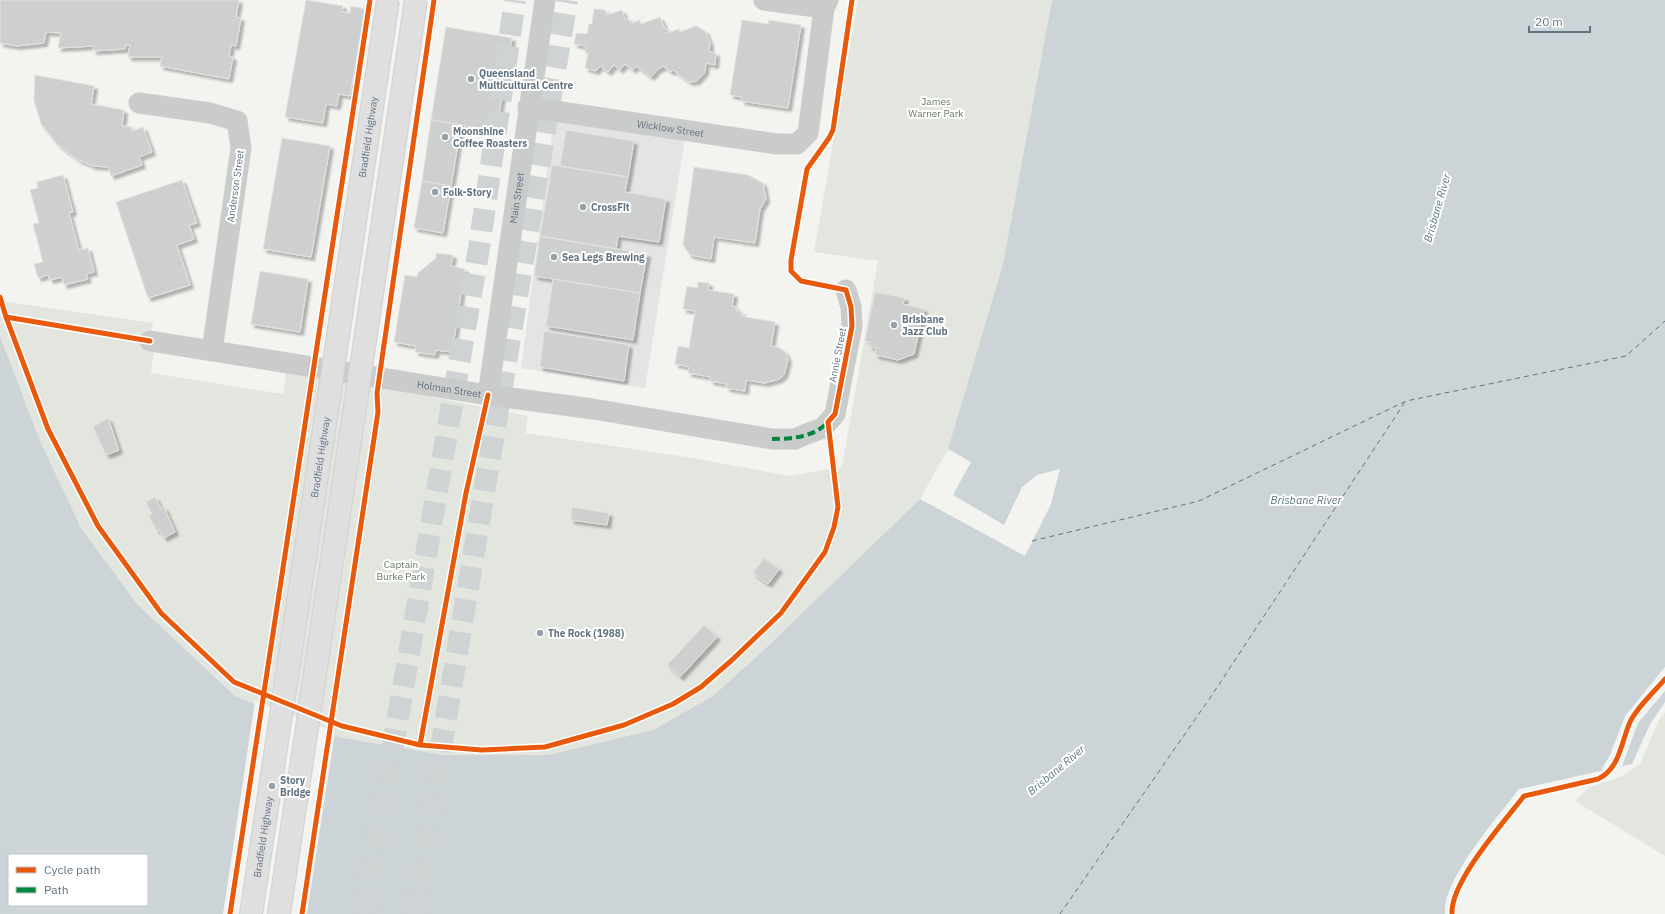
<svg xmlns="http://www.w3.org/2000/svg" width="1665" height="914" viewBox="0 0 1665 914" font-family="'IBM Plex Sans',sans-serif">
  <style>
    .built { fill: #e3e4e3 }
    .green { fill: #e2e6de; fill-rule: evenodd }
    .water { fill: #ccd4d7; fill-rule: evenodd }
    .pier { fill: #f3f3f0 }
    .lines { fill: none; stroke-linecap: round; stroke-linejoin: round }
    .ferry { stroke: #5e767f; stroke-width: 1; stroke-dasharray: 5 4; stroke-linecap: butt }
    .building { fill: #cecfcf; stroke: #e2e2e0; filter: url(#shadow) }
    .highway-tunnel { stroke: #cfd3d4; stroke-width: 22; stroke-dasharray: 22 11; stroke-linecap: butt }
    .highway-casing { stroke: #cfd0cf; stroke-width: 24 }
    .minor { stroke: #cacccc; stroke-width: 21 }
    .highway { stroke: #dfdfe0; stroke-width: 22 }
    .highway-bridge-casing { stroke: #cfd0cf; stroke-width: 24; stroke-linecap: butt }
    .highway-bridge { stroke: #dfdfe0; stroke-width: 22 }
    .quiet { stroke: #00873e; stroke-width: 4; stroke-dasharray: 8 4; stroke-linecap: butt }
    .cycleway-casing { stroke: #fff; stroke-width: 8 }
    .cycleway { stroke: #e8590c; stroke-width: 5 }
    .poi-dot { fill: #95a0a8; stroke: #fff; stroke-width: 1.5 }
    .labels { text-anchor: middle; stroke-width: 4; stroke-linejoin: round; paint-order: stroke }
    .poi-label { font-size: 10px; font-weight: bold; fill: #627381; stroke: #fff; text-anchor: start }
    .park-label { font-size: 10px; fill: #667861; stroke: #fff }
    .street-label { font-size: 10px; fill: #627381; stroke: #fff }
    .water-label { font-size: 11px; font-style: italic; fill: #5e767f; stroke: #fff }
  </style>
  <defs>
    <filter id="shadow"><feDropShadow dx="3.5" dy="3.5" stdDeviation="1" flood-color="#0004"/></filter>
  </defs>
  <rect width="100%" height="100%" fill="#f3f3f0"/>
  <path class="built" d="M 554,120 L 685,138 L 645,388 L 521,368 Z"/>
  <path class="green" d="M 858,0 L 1052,0 L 1003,264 L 948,449 L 920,499 L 768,646 L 713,696 L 653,730 L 548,755 L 444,755 L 343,738 L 235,696 L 137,604 L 81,528 L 40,442 L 0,336 L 0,301 L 153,323 L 150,341 L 154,348 L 151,373 L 283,394 L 287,368 L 528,416 L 525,433 L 693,458 L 789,476 L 842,467 L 878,261 L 814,252 ZM 875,292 L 905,299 L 903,304 L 924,309 L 914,354 L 898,360 L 875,355 L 876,348 L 869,346 L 870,342 L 865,340 Z
    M 1665,712 L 1665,856 L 1575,801 L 1590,787 L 1620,777 L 1640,764 L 1659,720 Z"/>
  <path class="water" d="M 1052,0 L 1665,0 L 1665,702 L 1650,724 L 1632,764 L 1519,789 C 1498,817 1442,880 1445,914 L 0,914 L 0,336 L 40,441 L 81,528 L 137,604 L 235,696 L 343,738 L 444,755 L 548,755 L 653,730 L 713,696 L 768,646 L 920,499 L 948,449 L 1003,264 ZM 9,855 L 147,855 L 147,905 L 9,905 Z"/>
  <path class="pier" d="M 948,449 L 971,462 L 953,495 L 1004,525 L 1022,487 L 1037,475 L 1060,469 L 1051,504 L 1025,556 L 920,499 Z
    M 1665,667 L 1665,691 L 1638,723 L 1622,766 L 1601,770 L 1610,755 L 1625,716 Z
    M 255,701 L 335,732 L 307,914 L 223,914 Z"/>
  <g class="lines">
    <path class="ferry" d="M 1032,541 L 1199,501 L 1406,401 L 1626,356 L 1665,321
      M 1060,914 L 1212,695 L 1405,402"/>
  </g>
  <path class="building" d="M 0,0 L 239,0 L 236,17 L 241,18 L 236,46 L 231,45 L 229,56 L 233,57 L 229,79 L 160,66 L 162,57 L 128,57 L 130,45 L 126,45 L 125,49 L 93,51 L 94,46 L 58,48 L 61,33 L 46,32 L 44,43 L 17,46 L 0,43 Z
    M 306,0 L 343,6 L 342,12 L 350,13 L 351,6 L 365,9 L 350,96 L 339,94 L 337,106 L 326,104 L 323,123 L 285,117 Z
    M 594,9 L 605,10 L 607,15 L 622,10 L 625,19 L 628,18 L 631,24 L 639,20 L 641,24 L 660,17 L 665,29 L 667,29 L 668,33 L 679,29 L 680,32 L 696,26 L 705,31 L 710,43 L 709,52 L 716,53 L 715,65 L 706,63 L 705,72 L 697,81 L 689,82 L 673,70 L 671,72 L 663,66 L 660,69 L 659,68 L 651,77 L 636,66 L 633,70 L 625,64 L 620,70 L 614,65 L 608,72 L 600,66 L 596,71 L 585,68 L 588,53 L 585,53 L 586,46 L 574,44 L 576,33 L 587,34 L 589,24 L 592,24 Z
    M 742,20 L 768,24 L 769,20 L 801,25 L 788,108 L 741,101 L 742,97 L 730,95 Z
    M 446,27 L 512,38 L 496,131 L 431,120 Z
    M 35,75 L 94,86 L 91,104 L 124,110 L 122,126 L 132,127 L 131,132 L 143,127 L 152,152 L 139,157 L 142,165 L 111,176 L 108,167 L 93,166 L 79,160 L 58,145 L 41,124 L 34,100 Z
    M 431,120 L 461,125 L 451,186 L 422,181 Z
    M 566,130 L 634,141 L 628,177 L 560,166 Z
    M 282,138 L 330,146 L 311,257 L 263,249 Z
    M 552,165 L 628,177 L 625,192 L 666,199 L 659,242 L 618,236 L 616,249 L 540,236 Z
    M 694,167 L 748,175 L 763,183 L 766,199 L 760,209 L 755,243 L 714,237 L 711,259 L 690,255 L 683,245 Z
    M 63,175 L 73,212 L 69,213 L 79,250 L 88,248 L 94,272 L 86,274 L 88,279 L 64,285 L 62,277 L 50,280 L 48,275 L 38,278 L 34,264 L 43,262 L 33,224 L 39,223 L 30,190 L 38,188 L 37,182 Z
    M 182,180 L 197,223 L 189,225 L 194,239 L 177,245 L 190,285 L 148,298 L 116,202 Z
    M 422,181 L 451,186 L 443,233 L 414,228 Z
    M 540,236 L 647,254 L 640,293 L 534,276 Z
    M 436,253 L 453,255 L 451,266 L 465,269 L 452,352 L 436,350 L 435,355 L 415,352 L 416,346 L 394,342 L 405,275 L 417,277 L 418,273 L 436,258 Z
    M 260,271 L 308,279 L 300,332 L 251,324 Z
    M 553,279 L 640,293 L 633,340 L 546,326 Z
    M 698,282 L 709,283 L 708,290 L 734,294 L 732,306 L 736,307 L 736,311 L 742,312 L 741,316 L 775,322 L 771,346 L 778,347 L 785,352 L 788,360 L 784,375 L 779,379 L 765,383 L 746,380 L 745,391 L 726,388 L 727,384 L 710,381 L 711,377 L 688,373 L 689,367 L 675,364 L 678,346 L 689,348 L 695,311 L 683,309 L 687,286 L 697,288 Z
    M 875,292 L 905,298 L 903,304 L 924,309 L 914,354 L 898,360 L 875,355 L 876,348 L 869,346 L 870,342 L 865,341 Z
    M 544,331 L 629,345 L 624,381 L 540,367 Z
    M 108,418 L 119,450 L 106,455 L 93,427 Z
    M 155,497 L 161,508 L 164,507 L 175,532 L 164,538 L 159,530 L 157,531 L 149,516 L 152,514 L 146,502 Z
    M 572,507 L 609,513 L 607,525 L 571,520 Z
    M 764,558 L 779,569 L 768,584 L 753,573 Z
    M 704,625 L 717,637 L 680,677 L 667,665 Z"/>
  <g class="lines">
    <path class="highway-tunnel" d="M 364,914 L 479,248 L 515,0
      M 413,914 L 567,0"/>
    <defs>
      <g id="highway">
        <path id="s4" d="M 251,914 L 327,410"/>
        <path d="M 279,914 L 354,414"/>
      </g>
    </defs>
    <use href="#highway" class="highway-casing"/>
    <g class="minor">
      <path d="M 764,0 L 824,8"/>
      <path d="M 139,103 L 210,113 L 237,121 L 241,148 L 212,351"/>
      <path id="s1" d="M 528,107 L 777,144 L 797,144 L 808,133 L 824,8 L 828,0"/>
      <path id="s2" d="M 150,341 L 488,395 L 593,409 L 772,439 L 795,439 L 809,433 L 823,428 L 835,414 L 852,326 L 851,307 L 846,290"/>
      <path id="s3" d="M 488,395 L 545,0"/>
    </g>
    <use href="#highway" class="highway"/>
    <defs>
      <g id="highway-bridge">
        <path id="s5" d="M 327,410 L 388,0"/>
        <path d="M 354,414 L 416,0"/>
      </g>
    </defs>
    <use href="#highway-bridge" class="highway-bridge-casing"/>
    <use href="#highway-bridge" class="highway-bridge"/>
    <path class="quiet" d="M 772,439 C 792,439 815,437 829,421"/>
    <defs>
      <path id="cycleway" d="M 0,297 L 6,317 L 48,429 L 98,526 L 161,613 L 234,682 L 342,726 L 420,745 L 482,750 L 545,747 L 624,725 L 673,704 L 701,687 L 732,660 L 781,613 L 825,552 L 834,527 L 838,507 L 828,422 L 835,414 L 852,326 L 851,307 L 846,290 L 801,281 L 791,271 L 791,260 L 807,169 L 829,138 L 833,130 L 852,0
        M 6,317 L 150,341
        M 420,745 L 466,493 L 488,395
        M 230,914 L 370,0
        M 302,914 L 378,412 L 377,393 L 434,0
        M 1452,914 C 1450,882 1504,822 1524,796 L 1598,779 C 1621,768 1621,740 1631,720 C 1639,705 1654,692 1665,679"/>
    </defs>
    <use href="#cycleway" class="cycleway-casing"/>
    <use href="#cycleway" class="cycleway"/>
  </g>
  <g class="poi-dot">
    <circle cx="471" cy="79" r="4"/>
    <circle cx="445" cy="137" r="4"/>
    <circle cx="435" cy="192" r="4"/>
    <circle cx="583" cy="207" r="4"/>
    <circle cx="554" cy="257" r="4"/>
    <circle cx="894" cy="325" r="4"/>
    <circle cx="540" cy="633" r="4"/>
    <circle cx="272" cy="786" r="4"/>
  </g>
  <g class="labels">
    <g class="poi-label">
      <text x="479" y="77">Queensland<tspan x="479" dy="12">Multicultural Centre</tspan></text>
      <text x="453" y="135">Moonshine<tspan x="453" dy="12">Coffee Roasters</tspan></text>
      <text x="443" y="196">Folk-Story</text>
      <text x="591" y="211">CrossFit</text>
      <text x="562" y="261">Sea Legs Brewing</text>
      <text x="902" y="323">Brisbane<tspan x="902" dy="12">Jazz Club</tspan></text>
      <text x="548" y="637">The Rock (1988)</text>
      <text x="280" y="784">Story<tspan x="280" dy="12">Bridge</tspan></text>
    </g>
    <g class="park-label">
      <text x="936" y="105">James<tspan x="936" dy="12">Warner Park</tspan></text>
      <text x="401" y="568">Captain<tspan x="401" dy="12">Burke Park</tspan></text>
    </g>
    <g class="street-label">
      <text dy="4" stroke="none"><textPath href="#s1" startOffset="144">Wicklow Street</textPath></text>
      <text dy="4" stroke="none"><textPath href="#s5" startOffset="276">Bradfield Highway</textPath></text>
      <text transform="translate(235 186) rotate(-82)" y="4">Anderson Street</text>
      <text dy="4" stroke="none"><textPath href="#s3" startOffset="199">Main Street</textPath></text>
      <text transform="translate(837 355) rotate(-79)" y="4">Annie Street</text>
      <text dy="4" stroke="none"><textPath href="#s2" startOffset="303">Holman Street</textPath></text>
      <text dy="4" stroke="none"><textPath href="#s4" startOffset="462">Bradfield Highway</textPath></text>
      <text dy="4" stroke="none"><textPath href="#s4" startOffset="78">Bradfield Highway</textPath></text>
    </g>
    <g class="water-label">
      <text transform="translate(1437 208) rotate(-74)" y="4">Brisbane River</text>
      <text x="1306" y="504">Brisbane River</text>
      <text transform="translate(1056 770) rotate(-40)" y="4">Brisbane River</text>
    </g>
  </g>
  <rect x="8" y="854" width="140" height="52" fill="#ffffff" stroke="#c0c7cd"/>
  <rect x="16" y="867" width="20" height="6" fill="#e8590c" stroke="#c0c7cd"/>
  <text x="44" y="874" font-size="12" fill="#627381">Cycle path</text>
  <rect x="16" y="887" width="20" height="6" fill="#00873e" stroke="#c0c7cd"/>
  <text x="44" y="894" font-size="12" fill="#627381">Path</text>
  <path d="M1529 26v6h61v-6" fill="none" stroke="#627381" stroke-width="2"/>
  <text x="1535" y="26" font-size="12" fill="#627381" stroke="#ffffff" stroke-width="3" paint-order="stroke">20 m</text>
</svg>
